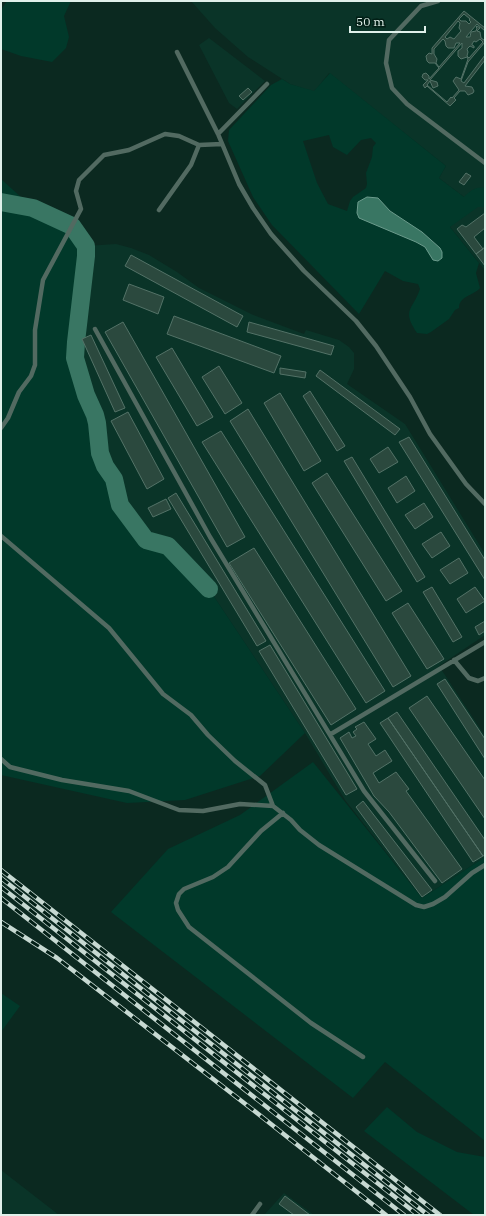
<svg xmlns="http://www.w3.org/2000/svg" width="486" height="1216" viewBox="0 0 486 1216" font-family="'IBM Plex Serif',serif">
  <style>
    .built { fill: #0a3428 }
    .green { fill: #01392a; fill-rule: evenodd }
    .water { fill: #397663; stroke: #6b9b8c }
    .lines { fill: none; stroke-linecap: round; stroke-linejoin: round }
    .river { stroke: #397663; stroke-width: 18 }
    .building { fill: #2b493e; stroke: #537267; fill-rule: evenodd }
    .service { stroke: #526a61; stroke-width: 4.5 }
    .rail-casing { stroke: #c7d9d2; stroke-width: 4.5 }
    .rail { stroke: #021f16; stroke-width: 3; stroke-dasharray: 9; stroke-linecap: butt }
  </style>
  <rect width="100%" height="100%" fill="#0b2920"/>
  <path class="built" d="M 191,1 L 485,1 L 485,270 L 450,227 L 464,197 L 439,178 L 446,166 L 329,73 L 314,92 L 290,84 L 273,73 L 248,57 L 215,28 Z
    M 209,38 L 265,81 L 237,109 L 229,103 L 199,45 Z
    M 116,244 L 131,248 L 149,255 L 177,272 L 199,288 L 251,314 L 304,334 L 306,330 L 339,340 L 349,347 L 354,353 L 354,369 L 347,384 L 405,424 L 485,554 L 485,635 L 439,666 L 485,736 L 485,857 L 422,898 L 345,800 L 305,733 L 209,589 L 168,546 L 146,540 L 120,505 L 114,479 L 105,466 L 100,453 L 97,423 L 95,415 L 86,395 L 75,358 L 76,342 L 86,256 L 86,246 Z
    M 1,1170 L 59,1215 L 1,1215 Z
    M 284,1193 L 314,1215 L 264,1215 Z"/>
  <path class="green" d="M 7,1 L 71,1 L 64,16 L 69,37 L 66,48 L 52,62 L 21,56 L 1,49 L 1,10 Z
    M 330,73 L 446,166 L 439,178 L 464,197 C 470,191 476,186 485,188 L 485,207 L 478,207 L 450,227 L 479,263 L 476,273 L 480,288 C 473,296 459,296 459,308 L 455,310 L 449,319 L 431,332 L 427,334 L 417,333 C 401,309 413,310 420,289 L 418,284 L 403,281 L 385,271 L 359,314 L 272,225 L 253,197 L 228,141 L 229,130 L 271,85 L 282,79 L 290,84 L 314,91 ZM 329,135 L 333,147 L 347,155 L 361,140 L 371,138 L 376,143 L 373,147 L 372,157 L 366,173 L 367,184 L 366,188 L 353,197 L 350,201 L 347,211 L 328,204 L 317,183 L 303,141 ZM 378,198 L 390,211 L 422,232 L 440,248 L 428,251 L 425,247 L 416,242 Z
    M 1,179 L 33,208 L 72,226 L 86,246 L 86,256 L 76,342 L 75,358 L 86,395 L 95,415 L 97,423 L 100,453 L 105,466 L 114,479 L 120,505 L 146,540 L 168,546 L 209,589 L 305,733 L 260,776 L 185,800 L 127,803 L 1,775 Z
    M 313,762 L 422,898 L 485,857 L 485,1141 L 385,1062 L 353,1098 L 111,912 L 168,849 L 240,815 Z
    M 1,993 L 20,1006 L 1,1032 Z
    M 387,1107 L 417,1132 L 457,1152 L 485,1157 L 485,1215 L 474,1215 L 364,1131 Z"/>
  <path class="water" d="M 367,197 L 378,198 L 390,211 L 422,232 L 440,248 L 442,252 L 442,258 L 438,261 L 433,260 L 425,247 L 416,242 L 359,218 L 357,213 L 358,202 Z"/>
  <g class="lines">
    <path class="river" d="M 1,202 L 33,208 L 72,226 L 86,246 L 86,256 L 76,342 L 75,358 L 86,395 L 95,415 L 97,423 L 100,453 L 105,466 L 114,479 L 120,505 L 146,540 L 168,546 L 209,589"/>
  </g>
  <path class="building" d="M 464,11 L 485,28 L 485,31 L 477,24 L 466,37 L 470,37 L 471,32 L 476,31 L 477,28 L 476,27 L 477,26 L 480,28 L 477,31 L 480,32 L 481,38 L 484,40 L 485,39 L 485,42 L 468,62 L 461,81 L 464,83 L 485,55 L 485,60 L 465,86 L 472,87 L 474,91 L 473,93 L 468,95 L 465,91 L 460,91 L 454,98 L 456,100 L 450,106 L 427,86 L 425,88 L 423,85 L 428,80 L 425,80 L 422,77 L 423,74 L 426,73 L 429,76 L 429,79 L 439,68 L 435,63 L 429,63 L 427,61 L 426,56 L 429,53 L 432,54 L 432,48 ZM 464,14 L 470,19 L 469,20 L 471,22 L 469,24 L 466,21 L 461,21 L 459,19 ZM 458,21 L 460,23 L 459,28 L 461,31 L 454,39 L 450,37 L 447,39 L 445,37 ZM 443,39 L 445,41 L 446,46 L 448,48 L 454,48 L 456,43 L 460,43 L 439,67 L 436,63 L 437,59 L 434,54 L 434,49 ZM 480,39 L 483,42 L 469,58 L 467,56 L 468,52 L 467,49 L 470,46 L 474,48 L 474,46 L 472,45 L 472,44 L 474,41 L 476,42 ZM 462,43 L 462,48 L 458,51 L 458,56 L 461,59 L 467,57 L 468,59 L 461,79 L 456,77 L 453,81 L 459,90 L 452,98 L 451,97 L 447,102 L 427,85 L 430,81 L 433,88 L 438,86 L 437,82 L 430,80 Z
    M 248,88 L 252,92 L 243,100 L 239,96 Z
    M 466,173 L 471,176 L 464,185 L 459,182 Z
    M 485,213 L 485,228 L 474,237 L 483,249 L 476,254 L 457,229 L 462,225 L 466,227 Z
    M 485,247 L 485,266 L 476,254 Z
    M 131,255 L 243,316 L 237,327 L 125,266 Z
    M 129,284 L 164,297 L 158,314 L 123,300 Z
    M 174,316 L 281,356 L 274,373 L 167,334 Z
    M 123,322 L 245,537 L 227,547 L 105,332 Z
    M 249,322 L 334,346 L 331,355 L 247,332 Z
    M 91,335 L 125,408 L 115,412 L 82,339 Z
    M 172,348 L 213,417 L 197,426 L 156,357 Z
    M 219,366 L 242,403 L 225,414 L 202,377 Z
    M 280,368 L 306,372 L 305,378 L 280,374 Z
    M 320,370 L 400,429 L 395,435 L 316,376 Z
    M 310,391 L 345,446 L 337,451 L 303,396 Z
    M 280,393 L 321,461 L 304,471 L 264,403 Z
    M 248,409 L 411,676 L 393,687 L 230,421 Z
    M 128,412 L 164,479 L 147,489 L 111,421 Z
    M 221,431 L 385,691 L 366,703 L 202,442 Z
    M 409,437 L 485,560 L 485,580 L 399,442 Z
    M 388,447 L 398,462 L 379,473 L 370,459 Z
    M 352,457 L 425,577 L 417,582 L 344,461 Z
    M 327,473 L 402,591 L 386,601 L 312,483 Z
    M 406,476 L 415,491 L 397,503 L 388,488 Z
    M 176,493 L 266,641 L 257,646 L 168,498 Z
    M 166,499 L 171,509 L 153,517 L 148,508 Z
    M 424,503 L 433,517 L 415,529 L 405,515 Z
    M 441,532 L 450,546 L 432,558 L 422,544 Z
    M 254,548 L 356,709 L 331,725 L 229,563 Z
    M 459,558 L 468,573 L 450,584 L 440,570 Z
    M 432,587 L 462,637 L 453,642 L 423,592 Z
    M 475,587 L 485,601 L 466,613 L 457,599 Z
    M 408,603 L 444,659 L 427,669 L 392,613 Z
    M 485,621 L 485,631 L 479,635 L 475,627 Z
    M 270,645 L 357,789 L 346,795 L 259,651 Z
    M 445,679 L 485,739 L 485,759 L 437,684 Z
    M 427,696 L 485,780 L 485,819 L 409,708 Z
    M 397,712 L 485,840 L 485,855 L 483,856 L 388,718 Z
    M 388,718 L 483,856 L 473,862 L 380,723 Z
    M 364,722 L 376,739 L 368,744 L 376,756 L 385,750 L 392,761 L 373,773 L 379,783 L 396,772 L 409,789 L 406,791 L 462,869 L 442,883 L 389,812 L 374,796 L 340,738 L 349,732 L 352,738 L 356,736 L 353,732 L 357,729 L 355,727 Z
    M 363,801 L 432,890 L 422,897 L 356,807 Z
    M 285,1196 L 310,1215 L 294,1215 L 279,1204 Z"/>
  <g class="lines">
    <path class="service" d="M 438,1 L 421,6 L 389,40 L 386,63 L 392,88 L 407,104 L 485,163
      M 177,52 L 218,134 L 239,184 L 253,208 L 271,234 L 304,271 L 356,321 L 376,346 L 410,397 L 430,434 L 466,484 L 485,504
      M 218,134 L 267,84
      M 159,210 L 191,165 L 199,145
      M 95,329 L 210,537 L 364,791 L 435,881
      M 1,428 L 8,418 L 19,392 L 31,376 L 35,365 L 35,330 L 43,280 L 81,209 L 76,191 L 79,180 L 104,155 L 129,150 L 165,134 L 179,136 L 199,145 L 222,144
      M 1,536 L 109,628 L 163,694 L 191,715 L 208,735 L 235,761 L 265,785 L 273,806 L 291,820 L 300,830 L 319,845 L 416,905 L 424,907 L 433,904 L 445,897 L 472,873 L 485,865
      M 454,660 L 469,678 L 478,681 L 485,678
      M 331,734 L 485,642
      M 1,759 L 10,767 L 62,780 L 129,791 L 179,810 L 203,811 L 240,804 L 273,806
      M 283,813 L 261,831 L 228,867 L 213,877 L 184,889 L 179,894 L 176,903 L 178,910 L 189,927 L 311,1023 L 363,1057
      M 252,1215 L 260,1204"/>
    <defs>
      <path id="rail" d="M 1,870 L 440,1215
        M 1,878 L 428,1215
        M 1,887 L 418,1215
        M 1,898 L 404,1215
        M 1,922 L 57,958 L 257,1113 L 386,1215"/>
    </defs>
    <use href="#rail" class="rail-casing"/>
    <use href="#rail" class="rail"/>
  </g>
  <rect width="486" height="1216" fill="none" stroke="#e0f0ea" stroke-width="4"/>
  <path d="M350 26v6h75v-6" fill="none" stroke="#e0f0ea" stroke-width="2"/>
  <text x="356" y="26" font-size="12" fill="#e0f0ea" stroke="#021f16" stroke-width="3" paint-order="stroke">50 m</text>
</svg>
